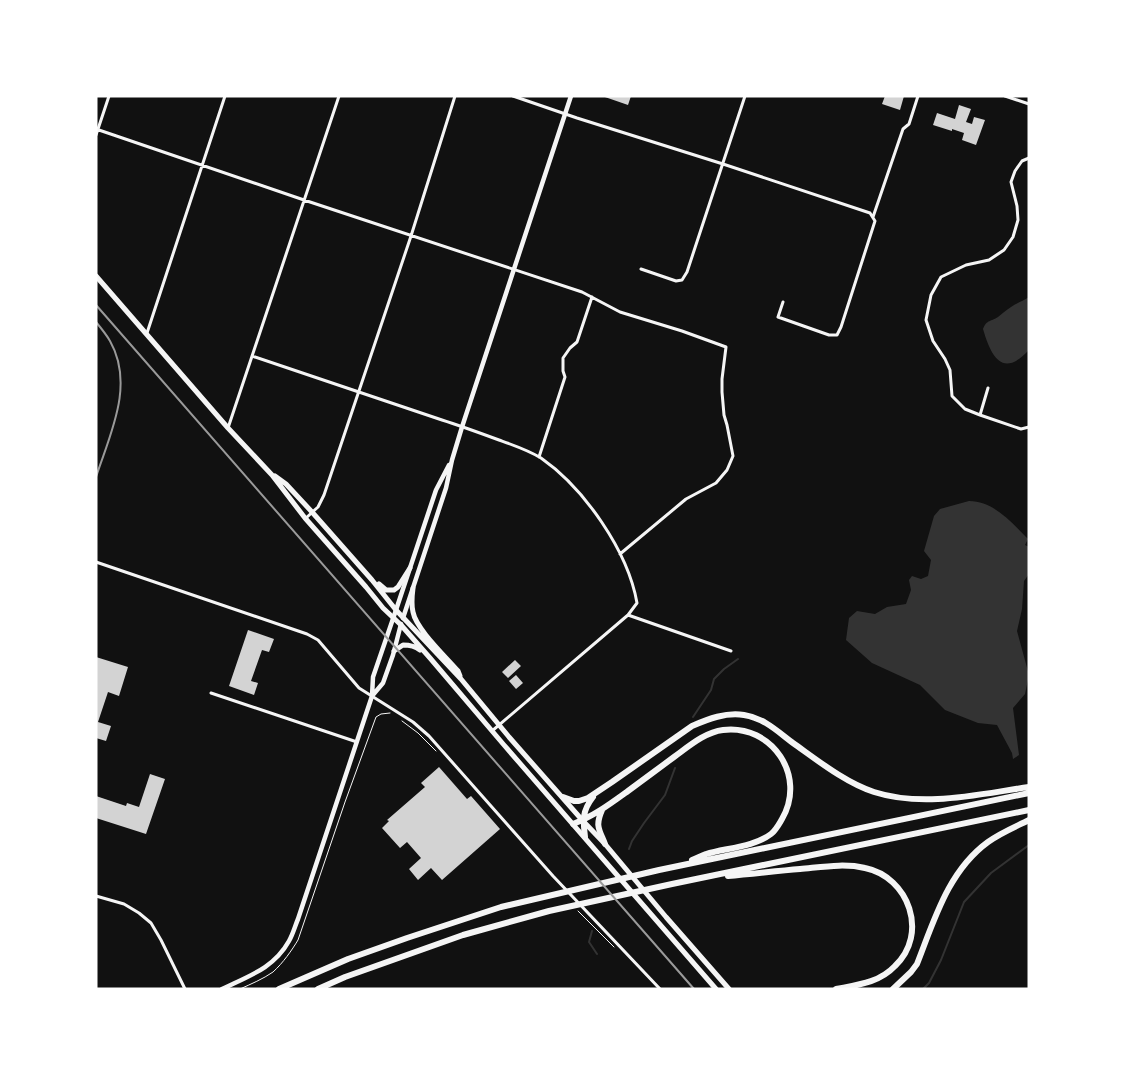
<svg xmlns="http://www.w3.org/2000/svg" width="1125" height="1085" viewBox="0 0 1125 1085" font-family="'IBM Plex Sans',sans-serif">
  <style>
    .water { fill: #333 }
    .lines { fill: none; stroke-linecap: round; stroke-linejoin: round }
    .stream { stroke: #333; stroke-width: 2 }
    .building { fill: #d3d3d3 }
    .path { stroke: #f5f5f5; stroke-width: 1 }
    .minor { stroke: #f5f5f5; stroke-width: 3 }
    .tertiary { stroke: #f5f5f5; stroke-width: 4.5 }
    .secondary { stroke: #f5f5f5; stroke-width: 4.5 }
    .primary { stroke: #f5f5f5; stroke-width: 5 }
    .motorway { stroke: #f5f5f5; stroke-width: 6 }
    .rail { stroke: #9a9a9a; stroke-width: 2 }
  </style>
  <rect width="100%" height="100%" fill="#111"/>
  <path class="water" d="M 1029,297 L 1029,350 C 1002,379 991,356 983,329 C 987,319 991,322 998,317 C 1002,314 1006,310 1011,307 C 1017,303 1023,301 1029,297 Z
    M 969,501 C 994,501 1012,523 1028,539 L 1025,545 L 1029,547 L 1029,574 L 1024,581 L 1022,609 L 1017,631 L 1029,675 L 1025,694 L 1013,708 L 1019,755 L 1013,759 L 1012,753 L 997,725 L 978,723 L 945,710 L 920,685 L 872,663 L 846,640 L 849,618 L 857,611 L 875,614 L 887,607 L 906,604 L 911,590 L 909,580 L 912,576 L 921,579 L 928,576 L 931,560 L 924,551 L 934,516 L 940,509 Z"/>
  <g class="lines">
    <path class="stream" d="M 693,717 L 711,690 L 714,679 L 724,669 L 738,659
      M 629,849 L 632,841 L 644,823 L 665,795 L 675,768
      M 592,931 L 589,942 L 597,954
      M 923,989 L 929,983 L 941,960 L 964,902 L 991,873 L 1029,845"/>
  </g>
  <path class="building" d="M 602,96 L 631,96 L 628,105 Z
    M 885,96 L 904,96 L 900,110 L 882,104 Z
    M 959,105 L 971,109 L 966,122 L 972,124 L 974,117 L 985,120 L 976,145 L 962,140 L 964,133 L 952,129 L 952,131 L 933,125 L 937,113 L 955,119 Z
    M 248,630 L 274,639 L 269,652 L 262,650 L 251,681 L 258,683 L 254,695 L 229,686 Z
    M 96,657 L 128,667 L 119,696 L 108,692 L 98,722 L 111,726 L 106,741 L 96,738 Z
    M 515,660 L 521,666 L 508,678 L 502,672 Z
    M 516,675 L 523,683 L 516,689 L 509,681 Z
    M 439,767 L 467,799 L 471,796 L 500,829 L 442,880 L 431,868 L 418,880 L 409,869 L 421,858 L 407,842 L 400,848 L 382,828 L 389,821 L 387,820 L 425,787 L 421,783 Z
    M 150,774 L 165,779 L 146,834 L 96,818 L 96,796 L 126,806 L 127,803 L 139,807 Z"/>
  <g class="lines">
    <path class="path" d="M 402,721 L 418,733 L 436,751
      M 578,911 L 614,947
      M 240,989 C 251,984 263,979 273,972 C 283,963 292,950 298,940 L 345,802 L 376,717 L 381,714 L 390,713"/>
    <path class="minor" d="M 513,96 L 577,118 L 723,164 L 870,213 L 875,221 L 841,327 L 837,335 L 829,335 L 778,317 L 783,302
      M 1005,96 L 1029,104
      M 96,129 L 304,200 L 582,292 L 620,312 L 682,331 L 726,347 L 722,379 L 722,392 L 724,415 L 727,425 L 733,456 L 727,470 L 716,483 L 686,499 L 620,554
      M 96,135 L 109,96
      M 1029,158 L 1022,161 L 1015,171 L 1011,182 L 1017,206 L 1018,220 L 1013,237 L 1004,250 L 989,260 L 966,265 L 941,277 L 931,295 L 926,320 L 933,341 L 945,359 L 950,370 L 952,396 L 965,409 L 980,415 L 1021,429 L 1029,427
      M 873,217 L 903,129 L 909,124 L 918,96
      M 641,269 L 676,281 L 682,280 L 687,272 L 745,96
      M 147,333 L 225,96
      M 252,356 C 315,377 379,399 442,420 C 461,426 480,433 499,440 C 513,445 528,450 541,458 C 584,488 628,551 637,603 L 628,615 L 492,731
      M 980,415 L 988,388
      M 228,428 L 339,96
      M 539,457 L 565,377 L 563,371 L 563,358 L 570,348 L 577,342 L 592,297
      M 306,518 L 318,507 L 324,495 L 411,236 L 455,96
      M 96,562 L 307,634 L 318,640 L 359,688 L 413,722 L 429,736 L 553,876 L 660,989
      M 628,615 L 731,651
      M 211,693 L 357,742
      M 96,896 L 124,904 L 139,913 L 151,923 L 161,940 L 185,989"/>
    <path class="tertiary" d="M 396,610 L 436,490 L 449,465
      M 403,618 L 446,488 L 452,460 L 462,427 L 571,96"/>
    <path class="secondary" d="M 372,696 L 383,683 L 393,655 L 401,624
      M 222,989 C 249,976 274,968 289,941 C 293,934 295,926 298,919 L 372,696 L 373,677 L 396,610"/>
    <path class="primary" d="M 96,276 L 228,428 L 272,475 L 305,518 L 366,587 L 383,608 L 401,625 L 430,658 L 504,745 L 716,989
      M 275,476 L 286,484 L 312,512 L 372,580 L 396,610 L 461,679 L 509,737 L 583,821 L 605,844 L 666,917 L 729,989
      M 379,584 L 386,590 L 394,590 L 398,587 L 410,568
      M 413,588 C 412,596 411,604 413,612 C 416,629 446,657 458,671 L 460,676
      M 394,651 L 403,645 C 410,645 415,646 420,650"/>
    <path class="motorway" d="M 563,797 L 574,801 L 579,801 L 588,798 L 612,782 L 692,726 C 708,719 726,712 744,715 C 764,718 777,731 793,743 C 817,760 846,783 874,792 C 924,808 979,794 1029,787
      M 602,810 C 595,826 599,829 605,844
      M 573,824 C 594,816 610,804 628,791 C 643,780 659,768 674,757 C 688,747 705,732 723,730 C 772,724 807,776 782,819 C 779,824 776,830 771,834 C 754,847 726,848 706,854 C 701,856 697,858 692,860
      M 585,837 C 583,820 582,811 593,797
      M 728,876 C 752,874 776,871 800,869 C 822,867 844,863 865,868 C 909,877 929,934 895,966 C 879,983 857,985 836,989
      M 279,989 L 348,959 L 407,938 L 501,907 L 659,870 L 1029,793
      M 318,989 L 345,977 L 463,935 L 549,911 L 672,884 L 1029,810
      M 893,989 L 911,972 L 917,964 C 934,921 948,871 988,842 C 1000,833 1015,827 1029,820"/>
    <path class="rail" d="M 96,305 L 694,989
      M 96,322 C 101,328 106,334 110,341 C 135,385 110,434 96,477"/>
  </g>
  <rect width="1125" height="1085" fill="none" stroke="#ffffff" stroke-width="195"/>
</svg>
